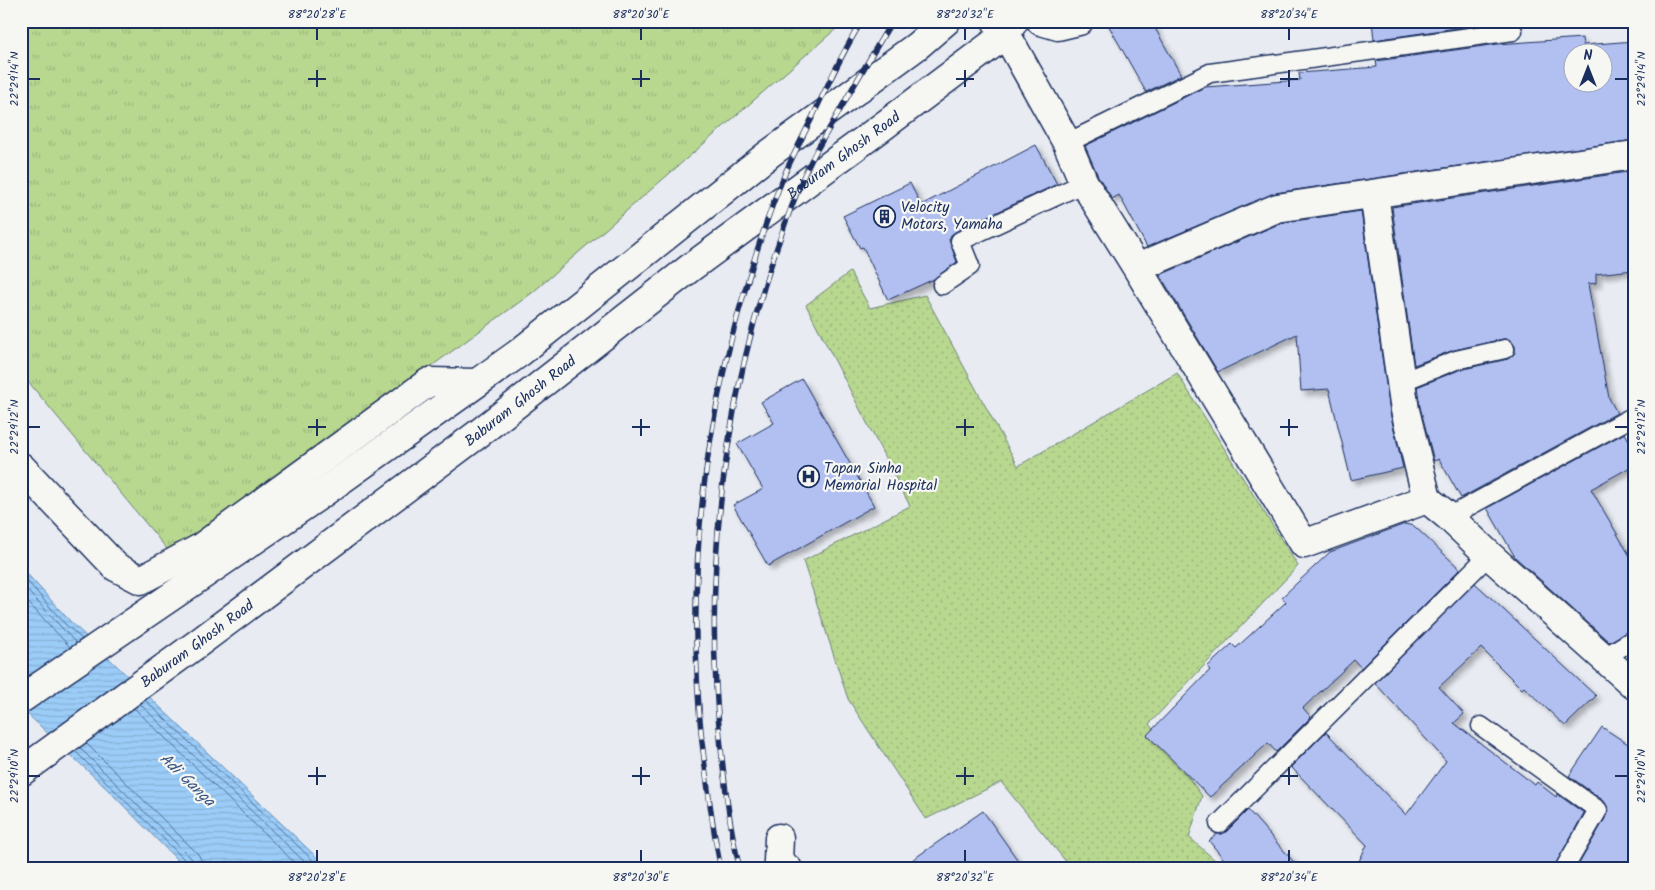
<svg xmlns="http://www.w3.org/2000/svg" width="1655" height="890" viewBox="0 0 1655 890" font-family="Kalam,sans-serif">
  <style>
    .grass { fill: url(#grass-tufts); stroke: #6a8376 }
    .park { fill: url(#park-dots); stroke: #6a8376 }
    .water { fill: url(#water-rules); stroke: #688eba }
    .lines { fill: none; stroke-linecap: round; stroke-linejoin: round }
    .shore { stroke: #4e6e9c; stroke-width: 1 }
    .building { fill: #b1c0f0; stroke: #1b2f5e; fill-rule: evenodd; filter: url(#shadow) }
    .service-casing { stroke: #1b2f5e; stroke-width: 21 }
    .minor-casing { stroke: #1b2f5e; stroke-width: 31 }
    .secondary-casing { stroke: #1b2f5e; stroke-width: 31 }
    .service { stroke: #f6f6f2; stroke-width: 18 }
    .minor { stroke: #f6f6f2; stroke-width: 28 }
    .secondary { stroke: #f6f6f2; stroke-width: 28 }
    .rail-casing { stroke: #1b2f5e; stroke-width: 5.5 }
    .rail { stroke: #f6f6f2; stroke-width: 4; stroke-dasharray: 11; stroke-linecap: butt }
    .ticks { fill: none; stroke: #1b2f5e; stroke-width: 2 }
    .labels { text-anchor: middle; stroke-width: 4.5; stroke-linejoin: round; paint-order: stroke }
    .street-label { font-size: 15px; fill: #1b2f5e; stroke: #f6f6f2 }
    .poi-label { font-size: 15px; fill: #1b2f5e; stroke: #f6f6f2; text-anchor: start }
    .water-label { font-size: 16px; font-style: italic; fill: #3b5684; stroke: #f6f6f2 }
    .neatline { fill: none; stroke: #1b2f5e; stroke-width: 2 }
    .ticks-label { font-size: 12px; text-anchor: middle; fill: #1b2f5e }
  </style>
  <defs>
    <pattern id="grass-tufts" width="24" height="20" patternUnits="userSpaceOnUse" patternTransform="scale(1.25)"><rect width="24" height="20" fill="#b8d78f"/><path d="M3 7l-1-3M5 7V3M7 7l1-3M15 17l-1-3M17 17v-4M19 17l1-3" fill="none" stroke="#9eb97e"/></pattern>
    <pattern id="park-dots" width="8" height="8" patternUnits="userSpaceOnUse" patternTransform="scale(1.25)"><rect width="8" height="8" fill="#b8d78f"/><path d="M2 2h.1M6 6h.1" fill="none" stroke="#9eb97e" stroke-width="1.8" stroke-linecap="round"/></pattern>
    <pattern id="water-rules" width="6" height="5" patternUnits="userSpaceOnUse" patternTransform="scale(1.25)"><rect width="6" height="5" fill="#9bcdf8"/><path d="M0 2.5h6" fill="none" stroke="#85b0d7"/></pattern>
    <filter id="shadow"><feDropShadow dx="4.5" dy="4.5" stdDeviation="2.5" flood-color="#0004"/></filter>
  </defs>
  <rect width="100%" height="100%" fill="#e8ebf2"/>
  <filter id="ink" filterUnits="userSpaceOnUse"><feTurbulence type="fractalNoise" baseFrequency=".02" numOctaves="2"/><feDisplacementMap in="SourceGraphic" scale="10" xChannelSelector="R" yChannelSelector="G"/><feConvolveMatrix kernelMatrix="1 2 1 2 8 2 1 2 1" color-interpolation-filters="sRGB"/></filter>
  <g filter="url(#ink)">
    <path class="grass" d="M 21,21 L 845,21 L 532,293 L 172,555 L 21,373 Z"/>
    <path class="park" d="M 850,272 L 870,308 L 925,295 L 1018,466 L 1177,373 L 1298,566 L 1149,724 L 1202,796 L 1189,837 L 1225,869 L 1072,869 L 1001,782 L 926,819 L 848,699 L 803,561 L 910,506 L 806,305 Z"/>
    <path class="water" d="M 21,567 L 69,620 L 329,869 L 186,869 L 107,789 L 21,708 Z"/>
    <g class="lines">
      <path class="shore" d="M 21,574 L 65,624 L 82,639
        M 21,584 L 76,643
        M 21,595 L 70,647
        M 145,700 L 322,869
        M 140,704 L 312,869
        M 134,708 L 301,869
        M 86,743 L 198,854 L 202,861 L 203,869
        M 80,748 L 192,859 L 196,869
        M 75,751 L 188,863 L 190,869"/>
    </g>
    <path class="building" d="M 1106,21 L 1151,21 L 1181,75 L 1146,92 Z
      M 1372,21 L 1497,21 L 1497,22 L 1374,40 Z
      M 1582,38 L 1583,45 L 1634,41 L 1634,140 L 1275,193 L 1147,247 L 1119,195 L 1112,199 L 1098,176 L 1085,146 L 1205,87 L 1300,80 L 1299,73 L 1377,67 L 1376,61 L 1498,44 ZM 1572,52 L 1602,52 L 1602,82 L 1572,82 Z
      M 1036,145 L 1057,184 L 955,232 L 951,235 L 949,240 L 957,262 L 934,279 L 888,300 L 863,247 L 860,248 L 843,216 L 910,183 L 921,205 Z
      M 1634,171 L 1634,270 L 1596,274 L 1596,283 L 1588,284 L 1609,398 L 1617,413 L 1461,498 L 1439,459 L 1434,461 L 1420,407 L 1417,387 L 1459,370 L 1508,359 L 1515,353 L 1515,346 L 1509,339 L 1503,339 L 1454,350 L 1414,365 L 1392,207 Z
      M 1361,211 L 1390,412 L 1403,468 L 1351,480 L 1329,389 L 1301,391 L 1297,334 L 1218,372 L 1160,275 L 1281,223 Z
      M 802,379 L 874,506 L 768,566 L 733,505 L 763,489 L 737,444 L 774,423 L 761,402 Z
      M 1625,433 L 1634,450 L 1634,465 L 1591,489 L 1634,563 L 1634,628 L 1609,642 L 1515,557 L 1487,508 Z
      M 1405,524 L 1414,526 L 1460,569 L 1361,668 L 1354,660 L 1303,708 L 1311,717 L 1276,752 L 1268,743 L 1210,797 L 1147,735 L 1210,670 L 1207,667 L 1232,644 L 1236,648 L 1286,602 L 1282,597 L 1330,552 Z
      M 1475,583 L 1596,696 L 1565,726 L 1524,687 L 1522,689 L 1481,648 L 1439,687 L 1464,714 L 1454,723 L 1535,785 L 1537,782 L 1556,797 L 1557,794 L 1584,813 L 1553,869 L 1355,869 L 1367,845 L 1291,767 L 1326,732 L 1406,815 L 1446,761 L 1375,683 Z
      M 1602,727 L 1634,748 L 1634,869 L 1576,869 L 1607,815 L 1609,810 L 1604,801 L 1569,776 Z
      M 1248,810 L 1300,869 L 1232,869 L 1209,841 L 1217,834 L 1222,834 L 1226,832 Z
      M 983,811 L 1024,869 L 899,869 Z"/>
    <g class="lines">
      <defs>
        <path id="service" d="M 1067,143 L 1210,73 L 1513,31
          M 942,285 L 970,266 L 960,241 L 1084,183
          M 1401,382 L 1456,360 L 1505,349
          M 1449,517 L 1634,416
          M 1605,657 L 1634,639
          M 1481,726 L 1598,810 L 1564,869
          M 1219,824 L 1489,555"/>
        <path id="minor" d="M 996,21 L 1006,34 L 1067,143 L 1084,183 L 1137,268 L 1304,544 L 1427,499 L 1449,517 L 1489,555 L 1634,685
          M 1041,21 L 1058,26 L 1079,21
          M 1374,194 L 1405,410 L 1427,499
          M 1137,268 L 1277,208 L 1634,155
          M 21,467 L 116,567 L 141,580 L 200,548 L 429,382 L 476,383
          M 779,838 L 778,861 L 788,869"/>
        <g id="secondary">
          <path d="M 21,699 L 317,497 L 519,353 L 769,154 L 917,46 L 946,21"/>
          <path id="s1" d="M 21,772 L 197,644 L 478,434 L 690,268 L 882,127 L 1006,34 L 1014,21"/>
        </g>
      </defs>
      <use href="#service" class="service-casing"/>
      <use href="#minor" class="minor-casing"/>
      <use href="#secondary" class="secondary-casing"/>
      <use href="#service" class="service"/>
      <use href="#minor" class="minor"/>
      <use href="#secondary" class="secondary"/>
      <defs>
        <path id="rail" d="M 721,869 C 712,827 707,784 702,742 C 686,586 702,429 748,280 C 759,243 771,206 786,171 C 795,152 804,134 813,116 C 828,84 843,51 862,21
          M 740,869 C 729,826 724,781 720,737 C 701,548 730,356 802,180 C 811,158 824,137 836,117 C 854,85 873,53 892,21"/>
      </defs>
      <use href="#rail" class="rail-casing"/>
      <use href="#rail" class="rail"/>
    </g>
  </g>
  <path class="ticks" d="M 317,28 L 317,40M 641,28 L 641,40M 965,28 L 965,40M 1289,28 L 1289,40M 317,70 L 317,87M 641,70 L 641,87M 965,70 L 965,87M 1289,70 L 1289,87M 28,79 L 40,79M 308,79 L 326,79M 632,79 L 650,79M 956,79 L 974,79M 1280,79 L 1298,79M 1615,79 L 1628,79M 317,419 L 317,436M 641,419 L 641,436M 965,419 L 965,436M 1289,419 L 1289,436M 28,427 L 40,427M 308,427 L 326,427M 632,427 L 650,427M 956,427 L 974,427M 1280,427 L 1298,427M 1615,427 L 1628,427M 317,767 L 317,785M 641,767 L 641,785M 965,767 L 965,785M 1289,767 L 1289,785M 28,776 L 40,776M 308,776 L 326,776M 632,776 L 650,776M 956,776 L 974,776M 1280,776 L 1298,776M 1615,776 L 1628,776M 317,850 L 317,862M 641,850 L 641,862M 965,850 L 965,862M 1289,850 L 1289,862"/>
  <defs>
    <symbol id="building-ring" viewBox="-11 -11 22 22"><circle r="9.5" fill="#f6f6f2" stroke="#1b2f5e" stroke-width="1.5"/><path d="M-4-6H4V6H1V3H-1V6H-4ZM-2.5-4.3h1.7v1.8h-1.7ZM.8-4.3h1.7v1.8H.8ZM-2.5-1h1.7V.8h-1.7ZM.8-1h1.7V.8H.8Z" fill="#1b2f5e"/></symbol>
    <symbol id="hospital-ring" viewBox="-11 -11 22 22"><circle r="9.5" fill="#f6f6f2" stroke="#1b2f5e" stroke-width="1.5"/><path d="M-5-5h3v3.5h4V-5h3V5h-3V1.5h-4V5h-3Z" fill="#1b2f5e"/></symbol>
  </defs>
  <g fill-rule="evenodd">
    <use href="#building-ring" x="872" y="204" width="25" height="25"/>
    <use href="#hospital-ring" x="796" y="464" width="25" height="25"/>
  </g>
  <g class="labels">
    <g class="street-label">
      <text dy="5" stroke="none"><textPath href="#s1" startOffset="1028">Baburam Ghosh Road</textPath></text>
      <text dy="5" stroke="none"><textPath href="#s1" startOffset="622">Baburam Ghosh Road</textPath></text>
      <text dy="5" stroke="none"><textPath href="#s1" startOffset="218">Baburam Ghosh Road</textPath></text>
    </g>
    <g class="poi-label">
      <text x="901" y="212">Velocity<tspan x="901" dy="17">Motors, Yamaha</tspan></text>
      <text x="824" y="473">Tapan Sinha<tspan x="824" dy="17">Memorial Hospital</tspan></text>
    </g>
    <g class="water-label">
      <text transform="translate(188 779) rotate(44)" y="6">Adi Ganga</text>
    </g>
  </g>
  <rect width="1655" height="890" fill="none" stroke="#f6f6f2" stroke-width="55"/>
  <g transform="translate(1588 68)"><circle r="24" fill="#f6f6f2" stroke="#9ea6b7"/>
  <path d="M0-4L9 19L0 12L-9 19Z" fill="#1b2f5e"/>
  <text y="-8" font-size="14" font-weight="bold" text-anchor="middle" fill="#1b2f5e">N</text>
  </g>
  <rect x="28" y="28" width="1600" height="834" class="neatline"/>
  <g class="ticks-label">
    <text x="317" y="18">88°20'28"E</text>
    <text x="641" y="18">88°20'30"E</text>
    <text x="965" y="18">88°20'32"E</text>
    <text x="1289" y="18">88°20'34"E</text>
    <text transform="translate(14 79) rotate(-90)" y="4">22°29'14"N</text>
    <text transform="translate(1641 79) rotate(-90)" y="4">22°29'14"N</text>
    <text transform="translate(14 427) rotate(-90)" y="4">22°29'12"N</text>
    <text transform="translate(1641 427) rotate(-90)" y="4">22°29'12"N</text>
    <text transform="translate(14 776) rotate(-90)" y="4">22°29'10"N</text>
    <text transform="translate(1641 776) rotate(-90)" y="4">22°29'10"N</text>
    <text x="317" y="881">88°20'28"E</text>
    <text x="641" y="881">88°20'30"E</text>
    <text x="965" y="881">88°20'32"E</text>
    <text x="1289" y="881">88°20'34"E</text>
  </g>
</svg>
